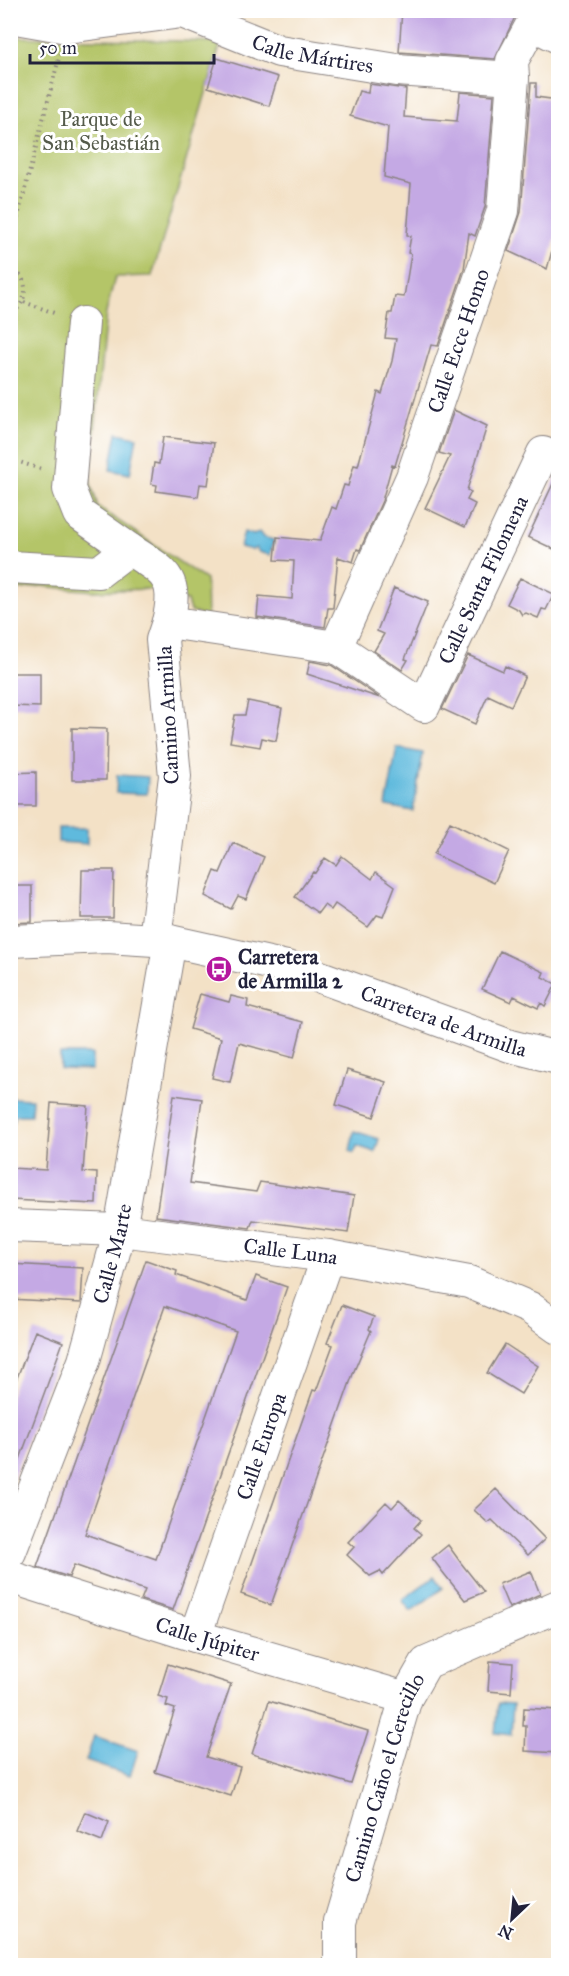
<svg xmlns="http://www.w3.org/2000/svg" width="569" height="1976" viewBox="0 0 569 1976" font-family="'IM FELL Great Primer',serif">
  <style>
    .green { fill: #b4c568; stroke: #6b7452; stroke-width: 1.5 }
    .water { fill: #5fbadd; stroke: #406e8c; stroke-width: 1.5 }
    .building { fill: #c4a9e4; fill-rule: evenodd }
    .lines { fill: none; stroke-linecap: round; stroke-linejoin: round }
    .minor-casing { stroke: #8a8280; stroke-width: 34 }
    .path { stroke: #8a8280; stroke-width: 4; stroke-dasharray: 1.5 4.5; stroke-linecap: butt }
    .minor { stroke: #fff; stroke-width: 32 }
    .labels { text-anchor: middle; stroke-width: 6; stroke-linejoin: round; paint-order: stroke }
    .street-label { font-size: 21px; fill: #22223b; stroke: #fff }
    .park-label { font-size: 21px; fill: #555b4b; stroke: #fff }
    .poi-label { font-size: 21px; font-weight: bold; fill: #22223b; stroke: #fff; text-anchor: start }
  </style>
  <rect width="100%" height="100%" fill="#fff"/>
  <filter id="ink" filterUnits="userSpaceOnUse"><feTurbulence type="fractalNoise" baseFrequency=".0167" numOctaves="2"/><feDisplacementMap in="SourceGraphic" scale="12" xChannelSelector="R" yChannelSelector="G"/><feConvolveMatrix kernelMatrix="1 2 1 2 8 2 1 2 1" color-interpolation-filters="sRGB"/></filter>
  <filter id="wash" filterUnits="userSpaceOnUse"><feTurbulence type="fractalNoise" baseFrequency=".008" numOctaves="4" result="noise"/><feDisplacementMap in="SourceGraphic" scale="24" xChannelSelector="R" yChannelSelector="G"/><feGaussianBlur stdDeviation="1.35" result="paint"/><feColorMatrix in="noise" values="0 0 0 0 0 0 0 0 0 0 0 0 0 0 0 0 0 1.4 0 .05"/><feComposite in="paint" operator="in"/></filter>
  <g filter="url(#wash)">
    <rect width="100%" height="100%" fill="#f3e1c6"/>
    <path class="green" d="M 11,37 L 221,42 L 152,276 L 115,277 L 106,313 L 90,481 L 98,507 L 206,580 L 207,618 L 190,611 L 187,601 L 173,599 L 157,590 L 148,589 L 94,591 L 41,586 L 11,591 Z"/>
    <path class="water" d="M 117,433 L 137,437 L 130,474 L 110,470 Z
      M 244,532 L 254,535 L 259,532 L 263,537 L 274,540 L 270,555 L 259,552 L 256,548 L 252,550 L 240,547 Z
      M 397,748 L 423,753 L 413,811 L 386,806 Z
      M 117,775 L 148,777 L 147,794 L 116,793 Z
      M 58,828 L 87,828 L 87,844 L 58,842 Z
      M 60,1054 L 92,1054 L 92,1070 L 60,1069 Z
      M 10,1098 L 32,1099 L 31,1115 L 15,1115 L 14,1121 L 11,1121 Z
      M 354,1131 L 379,1139 L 375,1152 L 357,1146 L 354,1153 L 350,1151 Z
      M 435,1576 L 443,1588 L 411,1611 L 402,1600 Z
      M 498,1703 L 513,1704 L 511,1735 L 495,1733 Z
      M 94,1736 L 138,1751 L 130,1776 L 86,1761 Z"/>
    <g id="blocks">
      <path class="building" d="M 402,10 L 516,10 L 514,19 L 495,59 L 399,52 Z
        M 217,58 L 278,77 L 269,106 L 208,87 Z
        M 531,83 L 536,83 L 536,97 L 558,100 L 558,229 L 547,269 L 508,251 L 521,212 Z
        M 369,84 L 406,89 L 404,117 L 457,121 L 460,92 L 494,95 L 485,207 L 475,236 L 469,233 L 464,269 L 438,346 L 431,345 L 395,466 L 392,465 L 382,501 L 360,550 L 357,549 L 353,562 L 338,557 L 333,608 L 328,608 L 325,627 L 257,617 L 259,596 L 292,599 L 294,561 L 275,560 L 277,537 L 320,541 L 332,507 L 336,509 L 344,485 L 348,486 L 354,465 L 358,466 L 378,392 L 382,394 L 392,361 L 396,339 L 385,338 L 389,313 L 392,313 L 395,296 L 404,297 L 411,254 L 408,253 L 411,236 L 407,235 L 411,184 L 384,177 L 388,127 L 350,116 L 359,91 L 368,93 Z
        M 454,410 L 487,426 L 467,490 L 471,492 L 467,500 L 475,504 L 465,527 L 425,508 L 450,456 L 439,453 Z
        M 163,437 L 214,443 L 208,485 L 200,484 L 198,497 L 156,491 L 157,485 L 151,484 L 154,463 L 159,464 Z
        M 558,473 L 558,551 L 528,537 Z
        M 520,578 L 554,594 L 546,610 L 542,609 L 538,618 L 526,613 L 522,615 L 519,610 L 507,604 Z
        M 394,588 L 428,602 L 405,659 L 408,660 L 402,670 L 374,651 L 384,634 L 377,631 Z
        M 468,655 L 503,671 L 505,666 L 525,676 L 511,706 L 488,695 L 475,724 L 442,709 Z
        M 310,661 L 331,665 L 380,698 L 307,674 Z
        M 13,673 L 40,673 L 40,707 L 12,706 Z
        M 248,701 L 282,708 L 276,741 L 262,738 L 260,747 L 230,742 L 235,715 L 245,715 Z
        M 72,728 L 107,729 L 106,780 L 72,780 Z
        M 36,772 L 36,806 L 10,806 L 10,773 Z
        M 450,822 L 509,851 L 494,883 L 434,854 Z
        M 233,843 L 264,857 L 246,899 L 238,896 L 231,909 L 205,896 L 215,871 L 220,873 Z
        M 342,856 L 372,879 L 376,872 L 395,886 L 383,917 L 377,915 L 368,927 L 335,904 L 331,910 L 324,905 L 318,913 L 295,897 L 313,872 L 315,873 L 325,858 L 336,865 Z
        M 82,870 L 114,870 L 113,918 L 81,918 Z
        M 10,886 L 32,886 L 32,922 L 10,923 Z
        M 500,951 L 544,972 L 542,977 L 556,984 L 545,1006 L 541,1003 L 538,1008 L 514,996 L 511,1002 L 482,989 Z
        M 200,994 L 229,1002 L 231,996 L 248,1000 L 247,1007 L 303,1022 L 294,1058 L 239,1043 L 230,1082 L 212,1078 L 221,1038 L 190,1029 Z
        M 347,1070 L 386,1082 L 374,1117 L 336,1105 Z
        M 174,1095 L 202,1099 L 190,1183 L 256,1192 L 260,1182 L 354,1196 L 348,1233 L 253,1220 L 250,1228 L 156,1216 Z
        M 51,1103 L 88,1106 L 83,1172 L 97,1173 L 96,1204 L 10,1200 L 10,1168 L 46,1170 Z
        M 146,1260 L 177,1271 L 176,1275 L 247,1300 L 256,1276 L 287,1287 L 173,1610 L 141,1600 L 145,1590 L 74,1565 L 69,1577 L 37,1567 ZM 165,1306 L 236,1331 L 156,1559 L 85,1534 Z
        M 10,1264 L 83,1268 L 81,1303 L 10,1299 Z
        M 342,1305 L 374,1317 L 369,1329 L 371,1331 L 354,1371 L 271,1605 L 241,1594 L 313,1390 L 316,1391 L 333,1345 L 327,1343 Z
        M 35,1331 L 63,1342 L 13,1478 L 10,1477 L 10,1396 Z
        M 505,1344 L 538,1366 L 521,1394 L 487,1373 Z
        M 496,1489 L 545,1539 L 528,1555 L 492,1520 L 488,1523 L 474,1510 Z
        M 399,1500 L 421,1520 L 414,1528 L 421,1534 L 383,1575 L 380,1571 L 370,1576 L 347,1555 L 354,1547 L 348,1542 L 386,1502 L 392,1508 Z
        M 448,1545 L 461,1563 L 484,1592 L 465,1600 L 445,1575 L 432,1558 Z
        M 531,1571 L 540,1594 L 509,1608 L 499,1584 Z
        M 490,1661 L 513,1663 L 511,1693 L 488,1691 Z
        M 168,1664 L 231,1684 L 206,1757 L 240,1767 L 231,1796 L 155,1772 L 175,1709 L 166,1706 L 168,1699 L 158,1696 Z
        M 269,1701 L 368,1731 L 351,1784 L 252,1754 Z
        M 524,1708 L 558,1710 L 558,1753 L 525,1751 L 526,1726 L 523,1726 Z
        M 85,1812 L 109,1822 L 102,1841 L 77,1831 Z"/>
    </g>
  </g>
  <g filter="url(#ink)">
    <use href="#blocks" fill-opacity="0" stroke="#8a8280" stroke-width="1.5"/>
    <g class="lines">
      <defs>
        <g id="minor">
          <path id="s1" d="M 10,17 L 67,27 L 182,12 L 279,51 L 397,70 L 513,78"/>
          <path d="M 532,24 L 558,37"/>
          <path d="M 83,323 L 69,489 L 79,514 L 129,549"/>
          <path d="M 10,567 L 99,572 L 129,549 C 164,572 179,576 168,622"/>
          <path id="s2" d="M 336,647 L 412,477 L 503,211 L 513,78 L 512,61 L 532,24"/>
          <path id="s3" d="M 155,939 L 175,776 L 162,640 L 168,622 L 336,647 L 424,706 L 543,453"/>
          <path id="s4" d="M 10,941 L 107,937 L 170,941 L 301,970 L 510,1046 L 558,1058"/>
          <path id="s5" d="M 10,1226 L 120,1230 L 328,1256 L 469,1282 L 530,1308 L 558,1328"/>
          <path id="s6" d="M 10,1552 L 84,1361 L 120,1230 L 170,941"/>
          <path id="s7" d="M 10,1577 L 195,1636 L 406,1698"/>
          <path id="s8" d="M 195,1636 L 328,1256"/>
          <path id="s9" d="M 340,1966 L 340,1922 L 406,1698 L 426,1663 L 558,1606"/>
        </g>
      </defs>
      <use href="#minor" class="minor-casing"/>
      <path class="path" d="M 10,247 L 60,54
        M 10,267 C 32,279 28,302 10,316
        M 24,302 L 57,314
        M 10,459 L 44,470"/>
      <use href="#minor" class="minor"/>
    </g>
  </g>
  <defs>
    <symbol id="bus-disc" viewBox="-11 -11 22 22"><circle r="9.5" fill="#b5179e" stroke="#fff"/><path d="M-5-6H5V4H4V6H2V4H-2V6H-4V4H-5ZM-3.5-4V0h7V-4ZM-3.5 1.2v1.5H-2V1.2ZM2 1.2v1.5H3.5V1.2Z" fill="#fff"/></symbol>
  </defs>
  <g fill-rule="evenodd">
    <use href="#bus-disc" x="204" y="954" width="30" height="30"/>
  </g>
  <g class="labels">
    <g class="street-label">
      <text dy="7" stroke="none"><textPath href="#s1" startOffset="312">Calle Mártires</textPath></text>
      <text dy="7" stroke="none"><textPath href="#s2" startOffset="330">Calle Ecce Homo</textPath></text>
      <text dy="7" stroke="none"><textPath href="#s3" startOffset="735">Calle Santa Filomena</textPath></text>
      <text transform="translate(168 715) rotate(-93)" y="7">Camino Armilla</text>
      <text dy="7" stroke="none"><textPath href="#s4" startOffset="446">Carretera de Armilla</textPath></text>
      <text dy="7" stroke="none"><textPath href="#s6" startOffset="316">Calle Marte</textPath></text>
      <text dy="7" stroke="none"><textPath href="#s5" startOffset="282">Calle Luna</textPath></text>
      <text dy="7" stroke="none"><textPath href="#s8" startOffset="201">Calle Europa</textPath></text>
      <text dy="7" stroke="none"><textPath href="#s7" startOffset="207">Calle Júpiter</textPath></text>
      <text dy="7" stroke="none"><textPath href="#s9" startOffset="195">Camino Caño el Cerecillo</textPath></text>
    </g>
    <g class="park-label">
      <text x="101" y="126">Parque de<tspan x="101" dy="24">San Sebastián</tspan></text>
    </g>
    <g class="poi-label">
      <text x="238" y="964">Carretera<tspan x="238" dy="24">de Armilla 2</tspan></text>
    </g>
  </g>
  <rect width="569" height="1976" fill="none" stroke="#fff" stroke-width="36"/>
  <g transform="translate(512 1919) rotate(206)" stroke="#ffffff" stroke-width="4.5" paint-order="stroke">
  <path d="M0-4.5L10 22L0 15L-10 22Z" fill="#22223b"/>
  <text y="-9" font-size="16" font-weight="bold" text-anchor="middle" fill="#22223b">N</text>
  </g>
  <path d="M30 54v9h184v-9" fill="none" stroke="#22223b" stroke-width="3"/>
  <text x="39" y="54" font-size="18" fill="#22223b" stroke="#ffffff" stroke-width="4.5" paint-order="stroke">50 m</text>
</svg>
